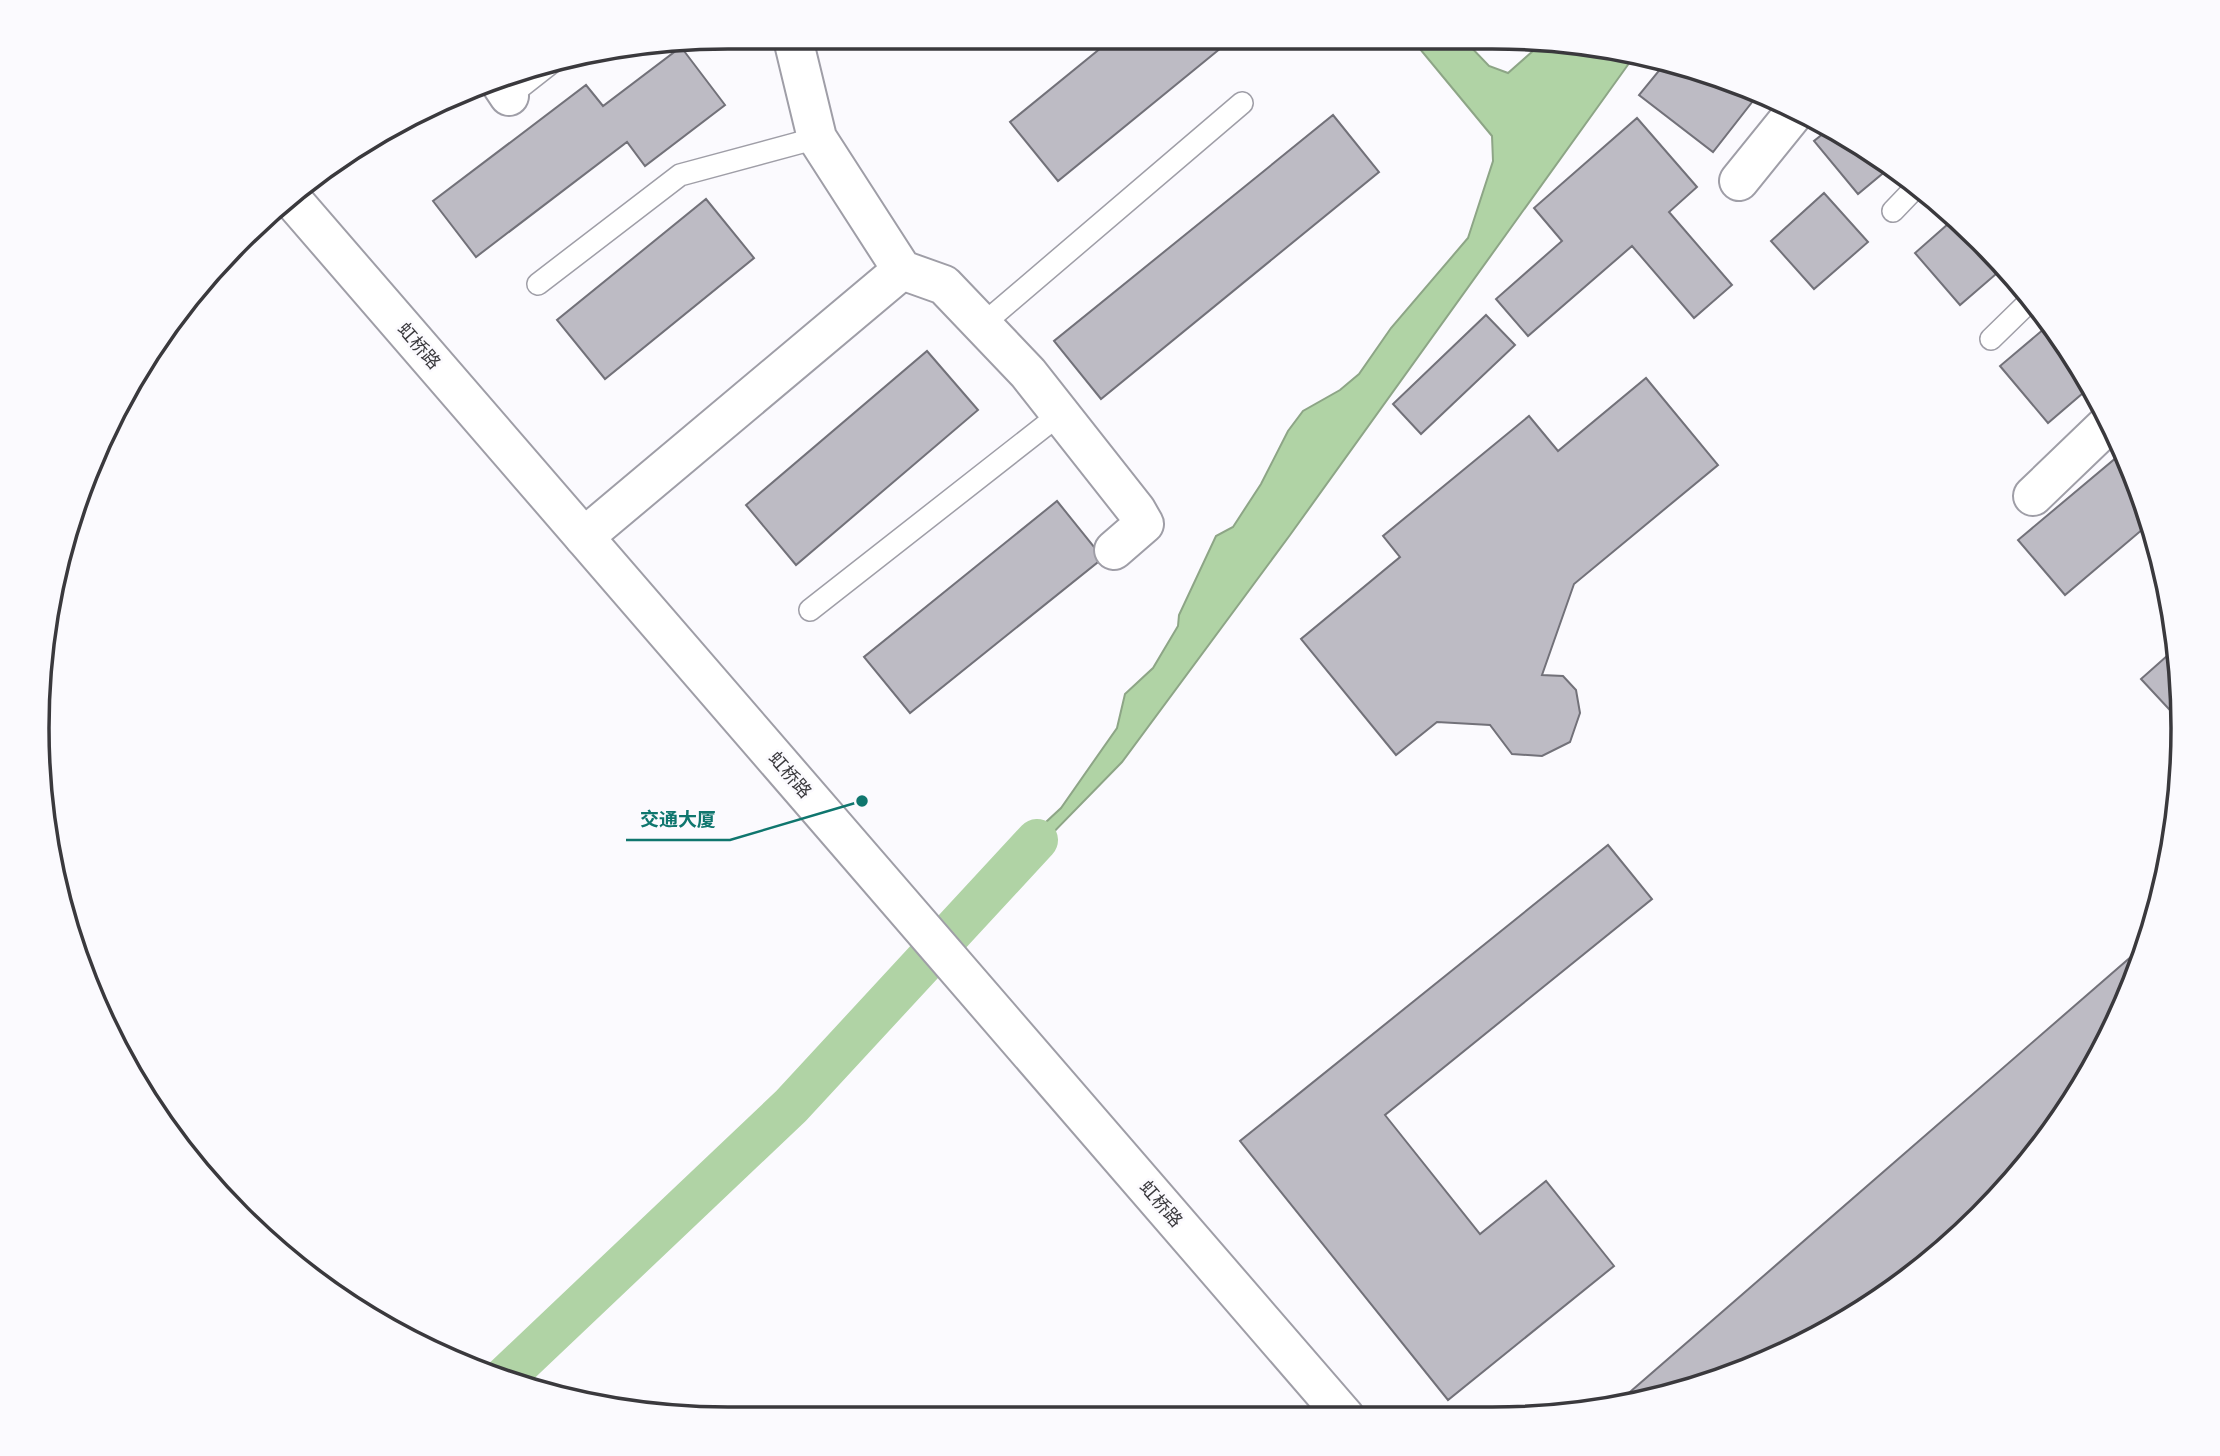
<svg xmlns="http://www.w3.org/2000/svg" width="2220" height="1456" viewBox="0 0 2220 1456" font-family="Rubik,'Noto Sans SC',sans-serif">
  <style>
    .water { fill: #b0d3a5; stroke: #8da586; stroke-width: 2 }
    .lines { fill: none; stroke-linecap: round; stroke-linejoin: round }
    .canal { stroke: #b0d3a5; stroke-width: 42 }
    .building { fill: #bdbbc4; stroke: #727179; stroke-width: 2 }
    .service-casing { stroke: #9f9ea7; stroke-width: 24 }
    .minor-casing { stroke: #9f9ea7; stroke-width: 42 }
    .tertiary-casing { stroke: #9f9ea7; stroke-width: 42 }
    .service { stroke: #fff; stroke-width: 21 }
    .minor { stroke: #fff; stroke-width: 38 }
    .tertiary { stroke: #fff; stroke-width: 38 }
    .labels { text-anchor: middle; stroke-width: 5; stroke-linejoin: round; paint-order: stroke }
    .street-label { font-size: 18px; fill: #3a393d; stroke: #fbfafe }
    .rim { fill: none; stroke: #3a393d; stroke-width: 3.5 }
    .leader { fill: none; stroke: #0f766e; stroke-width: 2.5 }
    .callout-dot { fill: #0f766e; stroke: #fbfafe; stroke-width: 2.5 }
    .callout-label { font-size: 19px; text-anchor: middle; font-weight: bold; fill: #0f766e; stroke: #fbfafe; stroke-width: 5; stroke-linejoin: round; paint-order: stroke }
  </style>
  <rect width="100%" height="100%" fill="#fbfafe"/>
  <path class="water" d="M 1415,43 L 1467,43 L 1489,66 L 1508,73 L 1542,43 L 1583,43 L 1635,55 L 1290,535 L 1122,762 L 1000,887 L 990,874 L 1061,808 L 1117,728 L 1125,694 L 1153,668 L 1178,626 L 1179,615 L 1216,536 L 1233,527 L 1261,484 L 1288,431 L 1303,411 L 1340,390 L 1359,374 L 1391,328 L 1468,238 L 1493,161 L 1492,136 Z"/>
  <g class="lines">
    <path class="canal" d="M 501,1381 L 791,1106 L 1037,840"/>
  </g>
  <path class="building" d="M 1107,43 L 1227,43 L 1058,181 L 1010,122 Z
    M 681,47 L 725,105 L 645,166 L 627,142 L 476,257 L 433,201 L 586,85 L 603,106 Z
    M 1666,62 L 1714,73 L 1760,92 L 1713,152 L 1639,95 Z
    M 1333,115 L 1379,172 L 1101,399 L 1054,341 Z
    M 1637,118 L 1697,187 L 1669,212 L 1732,285 L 1694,318 L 1632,246 L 1528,336 L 1496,299 L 1562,241 L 1534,208 Z
    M 1829,129 L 1888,169 L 1858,194 L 1814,141 Z
    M 1824,193 L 1868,242 L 1814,289 L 1771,241 Z
    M 706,199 L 754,258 L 605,379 L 557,320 Z
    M 1956,217 L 2003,268 L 1960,305 L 1915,253 Z
    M 1486,315 L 1515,345 L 1421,434 L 1393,404 Z
    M 2051,323 L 2090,387 L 2048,423 L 2000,366 Z
    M 927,351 L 978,410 L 796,565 L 746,505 Z
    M 1646,378 L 1718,465 L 1574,584 L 1542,675 L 1563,676 L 1576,690 L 1580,713 L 1570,742 L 1542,756 L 1512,754 L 1490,725 L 1437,722 L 1396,755 L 1301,639 L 1400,557 L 1383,536 L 1529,416 L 1558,451 Z
    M 2123,452 L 2150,523 L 2065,595 L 2018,540 Z
    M 1057,501 L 1103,558 L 910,713 L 864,657 Z
    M 2176,648 L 2182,683 L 2181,722 L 2141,679 Z
    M 1608,845 L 1652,899 L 1385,1115 L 1480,1234 L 1546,1181 L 1614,1266 L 1448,1400 L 1240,1141 Z
    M 2148,942 L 2146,951 L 2090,1074 L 2011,1184 L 1912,1277 L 1797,1348 L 1671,1396 L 1615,1405 Z"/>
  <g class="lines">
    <defs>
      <path id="service" d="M 509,96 L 551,63
        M 1893,211 L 1916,187
        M 538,284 L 680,175 L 817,138
        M 982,325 L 1242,103
        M 1991,339 L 2032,299
        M 810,610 L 1060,414"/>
      <path id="minor" d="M 497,78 L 509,96
        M 1739,181 L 1798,108
        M 902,270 L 944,285 L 1028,373 L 1136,510 L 1144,524 L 1114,550
        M 2033,496 L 2111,421
        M 584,537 L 902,270 L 817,138 L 794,43"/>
      <path id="tertiary" d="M 290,197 L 1345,1417"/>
    </defs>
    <use href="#service" class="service-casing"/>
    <use href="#minor" class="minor-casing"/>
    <use href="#tertiary" class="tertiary-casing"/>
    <use href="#service" class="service"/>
    <use href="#minor" class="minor"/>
    <use href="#tertiary" class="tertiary"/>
  </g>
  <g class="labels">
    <g class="street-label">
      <text transform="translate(419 346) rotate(49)" y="6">虹桥路</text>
      <text transform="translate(790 775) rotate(49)" y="6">虹桥路</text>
      <text transform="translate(1161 1204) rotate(49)" y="6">虹桥路</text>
    </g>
  </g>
  <path d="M0 0H2220V1456H0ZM728 49H1492A679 679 0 0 1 2171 728V728A679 679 0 0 1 1492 1407H728A679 679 0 0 1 49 728V728A679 679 0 0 1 728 49Z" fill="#fbfafe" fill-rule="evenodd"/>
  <path class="rim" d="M728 49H1492A679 679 0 0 1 2171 728V728A679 679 0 0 1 1492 1407H728A679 679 0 0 1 49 728V728A679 679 0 0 1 728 49Z"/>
  <path class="leader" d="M862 801L730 840H626"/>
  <circle class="callout-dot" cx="862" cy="801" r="7"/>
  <g class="callout-label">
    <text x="678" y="826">交通大厦</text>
  </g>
</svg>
